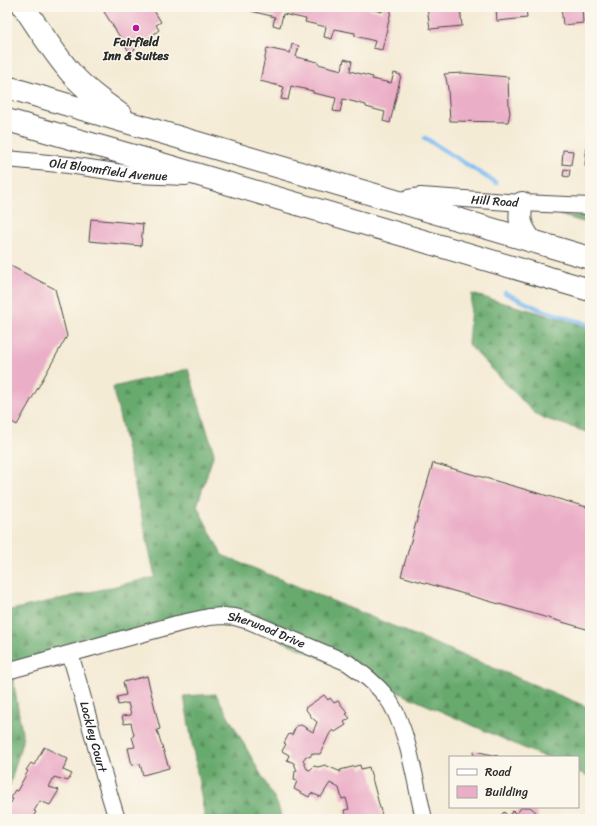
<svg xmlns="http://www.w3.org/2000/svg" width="597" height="826" viewBox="0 0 597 826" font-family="Sriracha,sans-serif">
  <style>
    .forest { fill: url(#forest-firs); stroke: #4a6a4c }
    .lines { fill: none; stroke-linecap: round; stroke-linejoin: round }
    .stream { stroke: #81bdf3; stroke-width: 4.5 }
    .building { fill: #ebaec7 }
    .minor-casing { stroke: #494844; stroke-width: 18 }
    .highway-casing { stroke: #494844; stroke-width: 24 }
    .minor { stroke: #fff; stroke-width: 16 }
    .highway { stroke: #fff; stroke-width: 22 }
    .poi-dot { fill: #b5179e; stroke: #fbf7ec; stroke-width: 1.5 }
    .labels { text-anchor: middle; stroke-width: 3; stroke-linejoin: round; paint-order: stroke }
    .poi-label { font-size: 12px; font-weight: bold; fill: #2b2b2b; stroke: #fbf7ec }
    .street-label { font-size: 12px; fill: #2b2b2b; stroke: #fbf7ec }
  </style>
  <defs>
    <pattern id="forest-firs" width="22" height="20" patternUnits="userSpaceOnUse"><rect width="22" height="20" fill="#68aa6e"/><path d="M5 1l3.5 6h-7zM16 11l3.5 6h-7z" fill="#568b5b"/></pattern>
  </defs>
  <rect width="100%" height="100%" fill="#fbf7ec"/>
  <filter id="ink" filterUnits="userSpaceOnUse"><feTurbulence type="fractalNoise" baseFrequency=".025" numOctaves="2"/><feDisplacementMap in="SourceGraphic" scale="8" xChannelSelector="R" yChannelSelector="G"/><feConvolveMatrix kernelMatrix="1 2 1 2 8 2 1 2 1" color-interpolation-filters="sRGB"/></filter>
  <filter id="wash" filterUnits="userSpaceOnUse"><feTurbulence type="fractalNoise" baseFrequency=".012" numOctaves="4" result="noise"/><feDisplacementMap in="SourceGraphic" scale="16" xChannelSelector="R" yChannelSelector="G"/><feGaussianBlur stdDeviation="0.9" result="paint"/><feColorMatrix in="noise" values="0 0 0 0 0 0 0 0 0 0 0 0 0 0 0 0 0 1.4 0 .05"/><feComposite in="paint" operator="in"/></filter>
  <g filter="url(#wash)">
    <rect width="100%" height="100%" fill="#f4ebd5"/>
    <path class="forest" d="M 559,215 L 590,216 L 590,224 Z
      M 472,294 L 590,327 L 590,433 L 537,416 L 468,344 Z
      M 188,369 L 214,453 L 197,506 L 222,555 L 590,708 L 590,777 L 578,772 L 578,757 L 544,757 L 226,616 L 12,672 L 23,739 L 7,795 L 7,611 L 155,577 L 113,387 Z
      M 216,694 L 278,805 L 282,819 L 205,819 L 184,696 Z"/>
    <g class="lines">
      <path class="stream" d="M 425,138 L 496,183
        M 505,293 L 539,309 L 590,325"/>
    </g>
    <g id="blocks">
      <path class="building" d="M 101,7 L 152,7 L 161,22 L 156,25 L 159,30 L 130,53 Z
        M 252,7 L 362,7 L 382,12 L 383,7 L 392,7 L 382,50 L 373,48 L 375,41 L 355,36 L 355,33 L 335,29 L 332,39 L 324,37 L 326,27 L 305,22 L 306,19 L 283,14 L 280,27 L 273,25 L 275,17 L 251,11 Z
        M 427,7 L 460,7 L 462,26 L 430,29 Z
        M 496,7 L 526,7 L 527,18 L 497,21 Z
        M 561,7 L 582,7 L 583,23 L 563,25 Z
        M 292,44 L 299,46 L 296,57 L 318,62 L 318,64 L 342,70 L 344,59 L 352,61 L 350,71 L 373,77 L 372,79 L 391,83 L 394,73 L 401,75 L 390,123 L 383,121 L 385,112 L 366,107 L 366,105 L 343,99 L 340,112 L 333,111 L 336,98 L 313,93 L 313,91 L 291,86 L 288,100 L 281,99 L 284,87 L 260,81 L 267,48 L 290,53 Z
        M 464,73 L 508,77 L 509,107 L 510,113 L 508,122 L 450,121 L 448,89 L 446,78 L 444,74 Z
        M 587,144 L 590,144 L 590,167 L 585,166 Z
        M 563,150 L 573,151 L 571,165 L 562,164 Z
        M 564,169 L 570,170 L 569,177 L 563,176 Z
        M 91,219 L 143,224 L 141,246 L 89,241 Z
        M 7,264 L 55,289 L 67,336 L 17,425 L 7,419 Z
        M 433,463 L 590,508 L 590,630 L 401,576 Z
        M 147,676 L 160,729 L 157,730 L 169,768 L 143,775 L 140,764 L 132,765 L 128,748 L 135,747 L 132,737 L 134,735 L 131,723 L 124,724 L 122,716 L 131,715 L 128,703 L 118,705 L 117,697 L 126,695 L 123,682 Z
        M 324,695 L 328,700 L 330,698 L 334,703 L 338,701 L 348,713 L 346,714 L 350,718 L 344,722 L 346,725 L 335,732 L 333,730 L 330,733 L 320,754 L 315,754 L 312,753 L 310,757 L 306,756 L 303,760 L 307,769 L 310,770 L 314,766 L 318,767 L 325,765 L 341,772 L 340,770 L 360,765 L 361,769 L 369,767 L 383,819 L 347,819 L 344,810 L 349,809 L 346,798 L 342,799 L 339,788 L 330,783 L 321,797 L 311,793 L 309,797 L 294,789 L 297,781 L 294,780 L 295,771 L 297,771 L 294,763 L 287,760 L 289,755 L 282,751 L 286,744 L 284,743 L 289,734 L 292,735 L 296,726 L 301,725 L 313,732 L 317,722 L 312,718 L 305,708 Z
        M 44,747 L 68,759 L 63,770 L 72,774 L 68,781 L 54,777 L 49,787 L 59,790 L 50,805 L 40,801 L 34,811 L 36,812 L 32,819 L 7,819 L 7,809 L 13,799 L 10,798 L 15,790 L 17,791 L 28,771 L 26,770 L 31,763 L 34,765 Z
        M 474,751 L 498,756 L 498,757 L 473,757 Z
        M 522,807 L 530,807 L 536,812 L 538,819 L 498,819 L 504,812 L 508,816 L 513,811 L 516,814 Z"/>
    </g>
  </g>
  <g filter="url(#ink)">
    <use href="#blocks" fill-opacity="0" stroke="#494844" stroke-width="1"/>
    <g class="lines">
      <defs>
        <g id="minor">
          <path id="s1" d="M 7,159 L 69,165 L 136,175 L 186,177"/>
          <path id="s2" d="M 400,202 L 408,198 L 421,196 L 522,203 L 590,206"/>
          <path id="s3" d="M 70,654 C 87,708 99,764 117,819"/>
          <path id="s4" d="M 7,671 L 177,624 L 209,617 L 222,616 L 235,617 L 249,621 L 348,663 C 361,672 374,682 385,695 C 408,724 415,782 424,819"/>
        </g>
        <path id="highway" d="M 24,7 C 39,29 53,52 71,73 C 85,89 103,102 121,115
          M 7,87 L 590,258
          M 7,120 L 155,162 L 590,290
          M 522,203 C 518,221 521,227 531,241"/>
      </defs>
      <use href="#minor" class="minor-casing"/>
      <use href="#highway" class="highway-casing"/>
      <use href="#minor" class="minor"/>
      <use href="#highway" class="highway"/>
    </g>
  </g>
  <circle class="poi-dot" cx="136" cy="28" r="4"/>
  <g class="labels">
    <g class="poi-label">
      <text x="136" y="46">Fairfield<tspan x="136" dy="14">Inn &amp; Suites</tspan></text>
    </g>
    <g class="street-label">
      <text dy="4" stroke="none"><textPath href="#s1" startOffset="102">Old Bloomfield Avenue</textPath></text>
      <text dy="4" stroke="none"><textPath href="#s2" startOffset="96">Hill Road</textPath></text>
      <text dy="4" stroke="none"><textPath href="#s4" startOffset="269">Sherwood Drive</textPath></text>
      <text dy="4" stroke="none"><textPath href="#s3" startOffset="86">Lockley Court</textPath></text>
    </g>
  </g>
  <rect width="597" height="826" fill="none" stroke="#fbf7ec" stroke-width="24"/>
  <rect x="449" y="756" width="130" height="52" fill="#fbf7ec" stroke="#a8a59f"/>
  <rect x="457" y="769" width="20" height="6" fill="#ffffff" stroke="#a8a59f"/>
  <text x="485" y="776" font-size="12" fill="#2b2b2b">Road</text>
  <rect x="457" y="786" width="20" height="12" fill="#ebaec7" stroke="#a8a59f"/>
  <text x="485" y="796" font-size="12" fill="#2b2b2b">Building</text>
</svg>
